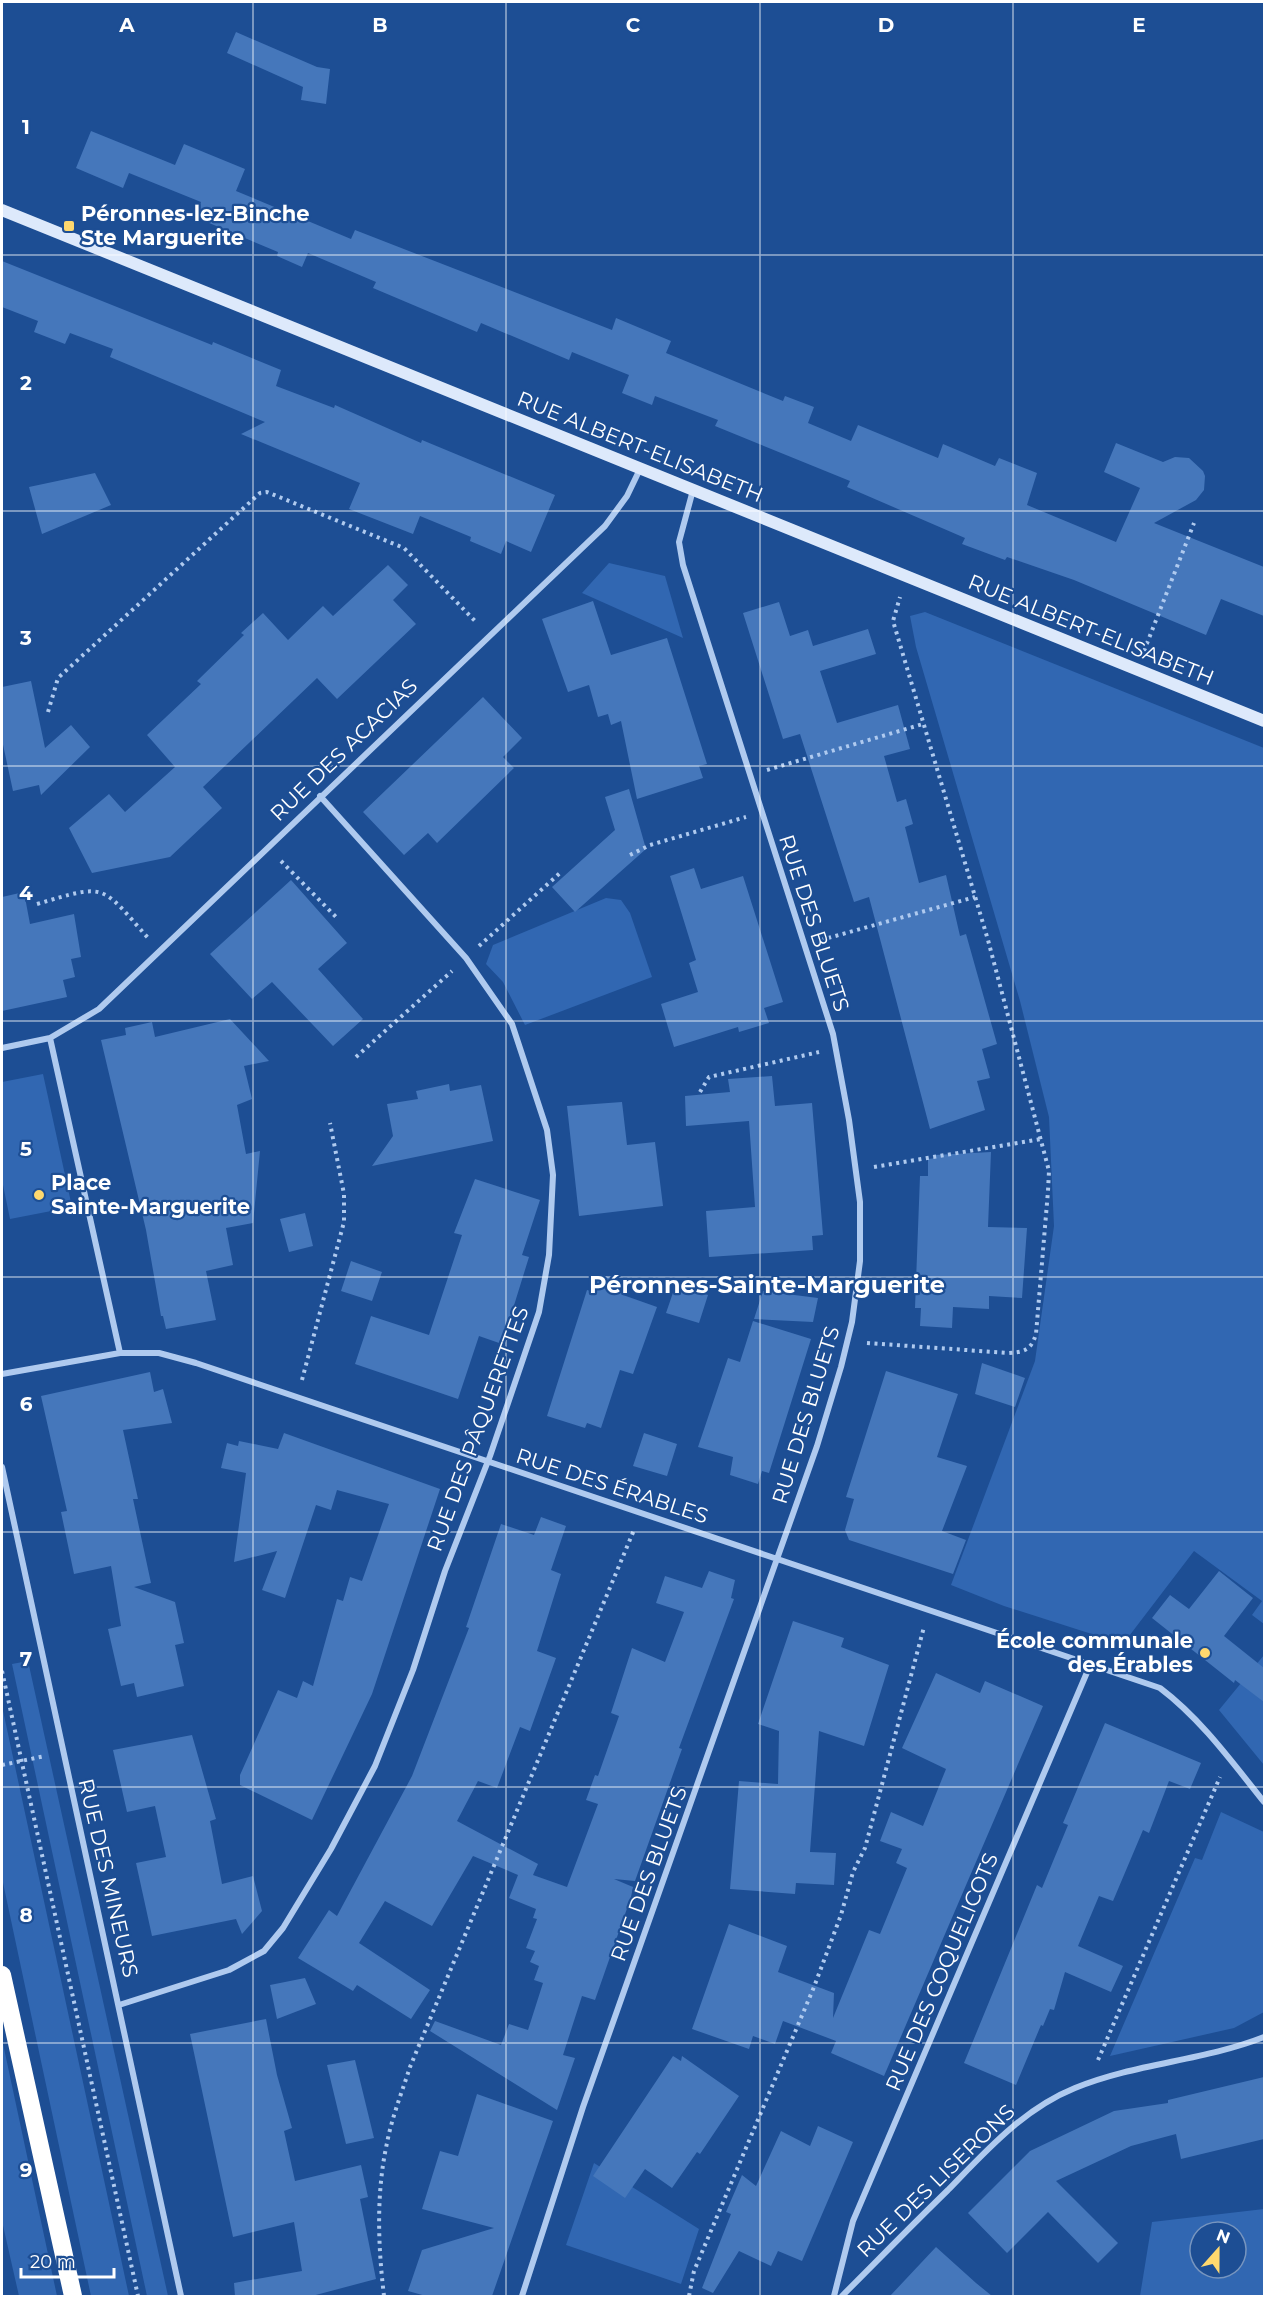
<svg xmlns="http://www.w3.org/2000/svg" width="1266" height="2298" viewBox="0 0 1266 2298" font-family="Montserrat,sans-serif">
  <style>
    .green { fill: #3167b2; fill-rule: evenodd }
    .building { fill: #4577bb }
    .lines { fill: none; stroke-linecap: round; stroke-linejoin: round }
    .path { stroke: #afcaef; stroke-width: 4; stroke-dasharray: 3 4.5; stroke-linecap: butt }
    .street { stroke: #afcaef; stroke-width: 6 }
    .secondary { stroke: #dde9fb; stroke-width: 12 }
    .highway { stroke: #fff; stroke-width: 18 }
    .grid { fill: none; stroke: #fff; stroke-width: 1.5; stroke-opacity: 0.55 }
    .poi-dot { fill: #fed86e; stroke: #1d4e94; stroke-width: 2 }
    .labels { text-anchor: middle; stroke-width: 4.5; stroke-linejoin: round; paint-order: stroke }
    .poi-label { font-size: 21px; font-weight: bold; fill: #fff; stroke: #1d4e94; text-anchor: start }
    .street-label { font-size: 21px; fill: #fff; stroke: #1d4e94 }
    .quarter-label { font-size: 24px; font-weight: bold; fill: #fff; stroke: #1d4e94 }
    .grid-label { font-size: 20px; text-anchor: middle; font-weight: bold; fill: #fff; stroke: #1d4e94; stroke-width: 4.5; stroke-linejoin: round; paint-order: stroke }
  </style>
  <rect width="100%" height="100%" fill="#1d4e94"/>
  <path class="green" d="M 609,563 L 665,576 L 683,638 L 582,593 Z
    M 925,612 L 1264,748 L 1264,1624 L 1252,1615 L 1262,1601 L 1194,1551 L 1123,1644 L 1004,1606 L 951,1585 L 1035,1361 L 1054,1226 L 1049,1117 L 1020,1001 L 916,647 L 910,616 Z
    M 606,898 L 621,900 L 630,913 L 652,977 L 525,1025 L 503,982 L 486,964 L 493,945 Z
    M 43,1074 L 72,1207 L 10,1219 L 2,1180 L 2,1082 Z
    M 1264,1655 L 1264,1765 L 1219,1710 Z
    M 28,1661 L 168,2296 L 147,2296 L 12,1664 Z
    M 2,1706 L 129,2296 L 91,2296 L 2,1878 Z
    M 1221,1812 L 1264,1832 L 1264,2012 L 1234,2028 L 1110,2056 L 1195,1858 L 1202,1860 Z
    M 2,2039 L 57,2296 L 19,2296 L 2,2221 Z
    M 594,2163 L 699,2229 L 681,2284 L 566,2245 Z
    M 1264,2209 L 1264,2296 L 1140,2296 L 1152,2222 ZM 1200,2232 L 1236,2232 L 1236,2268 L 1200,2268 Z"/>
  <path class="building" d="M 236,32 L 317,67 L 330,69 L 326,104 L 301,100 L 303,87 L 227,53 Z
    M 91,131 L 175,165 L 184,144 L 245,169 L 236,191 L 351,239 L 355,230 L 612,330 L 616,318 L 671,341 L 666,353 L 783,401 L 785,396 L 814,407 L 808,423 L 851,441 L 858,425 L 938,458 L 943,444 L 995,466 L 999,458 L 1037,473 L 1027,505 L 1116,542 L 1140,488 L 1104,472 L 1116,443 L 1163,462 L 1175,457 L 1189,458 L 1203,471 L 1205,476 L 1204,490 L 1196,500 L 1154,523 L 1264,567 L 1264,616 L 1221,599 L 1206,635 L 1074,580 L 1007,557 L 1005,560 L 962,544 L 965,538 L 847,487 L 850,481 L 715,426 L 718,420 L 655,396 L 652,405 L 622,393 L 629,375 L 572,352 L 569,360 L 481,323 L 477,332 L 373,288 L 376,282 L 308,253 L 302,267 L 277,256 L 278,252 L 195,217 L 201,202 L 129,173 L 123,188 L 76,168 Z
    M 2,261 L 212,345 L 213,342 L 281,370 L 276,386 L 334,408 L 335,405 L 421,443 L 422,440 L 555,495 L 531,552 L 506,541 L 501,554 L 470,541 L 471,537 L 420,516 L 413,534 L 349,509 L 360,483 L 241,434 L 265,422 L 110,357 L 113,349 L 70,333 L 65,344 L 34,332 L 38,321 L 2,307 Z
    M 95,473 L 111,505 L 42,534 L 29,487 Z
    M 388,565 L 408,585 L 393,600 L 416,624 L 337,699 L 317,678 L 203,787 L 222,808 L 170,857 L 92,873 L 69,828 L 109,794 L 125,812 L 175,767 L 147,735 L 201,684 L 197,681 L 244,635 L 241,633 L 263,613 L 288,640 L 323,606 L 333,616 Z
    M 593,601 L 611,655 L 667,638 L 707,764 L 699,766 L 703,778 L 637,799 L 621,721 L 611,725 L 608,714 L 598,717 L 589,685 L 568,692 L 542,619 Z
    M 779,602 L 790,636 L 808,630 L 813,646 L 868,629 L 876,654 L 820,671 L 837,723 L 898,705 L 910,749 L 884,756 L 897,802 L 906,799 L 913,824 L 905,827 L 919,883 L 946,875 L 960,936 L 966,934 L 997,1044 L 982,1049 L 990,1078 L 977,1081 L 985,1110 L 930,1129 L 869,897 L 854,902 L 800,734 L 783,739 L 743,613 Z
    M 31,681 L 45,748 L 71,725 L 90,747 L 41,795 L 39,785 L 13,791 L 2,740 L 2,687 Z
    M 483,697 L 522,738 L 503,757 L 514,768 L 437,843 L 428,833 L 404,855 L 363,812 Z
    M 629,789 L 646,849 L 575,912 L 552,887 L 615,830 L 605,797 Z
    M 694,868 L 701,889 L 743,876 L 783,1002 L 764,1008 L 769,1023 L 739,1032 L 738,1027 L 674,1047 L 661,1004 L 698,992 L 689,963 L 696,960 L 670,876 Z
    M 291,880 L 347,943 L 318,969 L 363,1019 L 333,1046 L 272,982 L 252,999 L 210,954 Z
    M 24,892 L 30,924 L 74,914 L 81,957 L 71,959 L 75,977 L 63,980 L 67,997 L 2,1011 L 2,897 Z
    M 230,1019 L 269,1061 L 244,1066 L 252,1099 L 237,1105 L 246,1154 L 260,1151 L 253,1223 L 226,1228 L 233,1265 L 206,1271 L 216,1320 L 166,1329 L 163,1316 L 161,1316 L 146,1230 L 101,1040 L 126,1035 L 125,1028 L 152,1022 L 155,1037 Z
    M 772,1076 L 775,1106 L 812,1103 L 823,1235 L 812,1236 L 813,1250 L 709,1257 L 706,1211 L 755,1207 L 749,1121 L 686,1126 L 685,1096 L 730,1092 L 728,1079 Z
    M 449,1084 L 450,1091 L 481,1085 L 493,1141 L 372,1166 L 393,1136 L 387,1104 L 418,1099 L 416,1091 Z
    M 622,1102 L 627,1145 L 655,1142 L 663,1206 L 579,1216 L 567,1106 Z
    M 991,1152 L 988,1227 L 1027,1228 L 1022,1298 L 989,1296 L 989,1309 L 953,1307 L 952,1328 L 920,1326 L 921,1308 L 915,1308 L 920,1176 L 928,1176 L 928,1159 L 936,1158 L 935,1155 Z
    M 475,1179 L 540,1200 L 522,1255 L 529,1257 L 502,1344 L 479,1336 L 458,1399 L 355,1364 L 371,1316 L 429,1335 L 462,1235 L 454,1233 Z
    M 305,1213 L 313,1246 L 289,1252 L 280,1219 Z
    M 351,1261 L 382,1272 L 372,1301 L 341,1291 Z
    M 599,1274 L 627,1283 L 623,1295 L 657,1307 L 633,1374 L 620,1370 L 601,1428 L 587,1423 L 585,1428 L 547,1416 L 587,1290 L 594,1292 Z
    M 676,1284 L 708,1295 L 699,1323 L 666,1313 Z
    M 763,1291 L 818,1298 L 813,1322 L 754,1319 Z
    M 753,1321 L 811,1339 L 769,1473 L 762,1471 L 758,1484 L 730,1475 L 733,1457 L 698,1447 L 728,1358 L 740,1362 Z
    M 982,1363 L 1025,1378 L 1015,1407 L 975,1394 Z
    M 886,1371 L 958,1394 L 937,1457 L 967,1466 L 942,1531 L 966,1540 L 953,1574 L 849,1540 L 845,1530 L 854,1499 L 846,1497 Z
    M 150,1372 L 154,1392 L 163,1389 L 172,1423 L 123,1430 L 138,1499 L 133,1499 L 151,1583 L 134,1587 L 175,1602 L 184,1643 L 175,1645 L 184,1686 L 137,1697 L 134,1683 L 121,1686 L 108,1629 L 121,1626 L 111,1566 L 74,1574 L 61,1512 L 67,1511 L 41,1396 Z
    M 284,1433 L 440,1489 L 372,1694 L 312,1820 L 240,1785 L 240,1775 L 278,1690 L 297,1698 L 303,1681 L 313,1686 L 337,1599 L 343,1601 L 350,1577 L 362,1581 L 389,1504 L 337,1490 L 331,1510 L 316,1505 L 285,1598 L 262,1590 L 277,1551 L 234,1562 L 246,1473 L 221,1468 L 227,1443 L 238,1446 L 239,1441 L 278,1449 Z
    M 644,1433 L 677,1444 L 667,1476 L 633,1466 Z
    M 541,1517 L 566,1526 L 551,1570 L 561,1574 L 537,1651 L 556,1658 L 530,1731 L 520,1727 L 497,1788 L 478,1781 L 457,1821 L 538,1864 L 533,1875 L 567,1887 L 598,1804 L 586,1800 L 595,1775 L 598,1776 L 619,1716 L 611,1713 L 632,1648 L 665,1662 L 684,1612 L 656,1603 L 665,1576 L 702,1588 L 709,1571 L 735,1580 L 731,1598 L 734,1599 L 679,1748 L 682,1749 L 635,1881 L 614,1879 L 633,1887 L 631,1897 L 595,2000 L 582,1996 L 563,2055 L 575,2058 L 557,2110 L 430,2031 L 435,2021 L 501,2045 L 509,2024 L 528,2030 L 543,1983 L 534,1980 L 539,1966 L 530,1962 L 535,1951 L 526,1948 L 537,1919 L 533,1918 L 536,1909 L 509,1898 L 518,1875 L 473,1856 L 432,1926 L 385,1901 L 359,1943 L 430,1990 L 411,2019 L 357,1985 L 353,1991 L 298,1958 L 329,1910 L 337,1916 L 412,1776 L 469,1628 L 466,1627 L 501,1524 L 534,1535 Z
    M 1219,1571 L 1253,1598 L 1224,1636 L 1264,1668 L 1264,1702 L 1235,1680 L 1234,1683 L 1152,1618 L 1170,1595 L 1189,1609 Z
    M 793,1621 L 844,1638 L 841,1647 L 889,1665 L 864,1746 L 819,1731 L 810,1852 L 836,1853 L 834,1885 L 796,1883 L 795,1894 L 730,1889 L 739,1781 L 778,1784 L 779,1731 L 758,1724 Z
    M 936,1673 L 980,1693 L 985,1681 L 1043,1706 L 884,2076 L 831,2053 L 836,2041 L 783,2021 L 775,2044 L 753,2036 L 749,2049 L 692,2029 L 729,1924 L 787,1946 L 778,1972 L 834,1993 L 833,2018 L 869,1930 L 880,1934 L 907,1868 L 896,1863 L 902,1849 L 880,1841 L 891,1812 L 923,1826 L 946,1769 L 902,1748 Z
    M 1105,1723 L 1201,1763 L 1190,1789 L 1169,1781 L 1149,1833 L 1143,1830 L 1113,1901 L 1099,1896 L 1078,1946 L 1123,1966 L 1111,1992 L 1065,1972 L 1054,2010 L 1050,2009 L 1043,2026 L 1041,2025 L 1016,2085 L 964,2063 L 1037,1885 L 1042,1888 L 1068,1825 L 1063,1823 Z
    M 192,1735 L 216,1819 L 210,1821 L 222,1884 L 253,1876 L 262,1911 L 242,1934 L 236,1919 L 152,1936 L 136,1863 L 166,1857 L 155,1806 L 127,1812 L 113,1750 Z
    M 305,1978 L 316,2004 L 277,2019 L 270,1985 Z
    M 266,2019 L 277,2075 L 292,2128 L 284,2131 L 295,2181 L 361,2165 L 368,2197 L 360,2199 L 376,2279 L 312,2296 L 235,2296 L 234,2283 L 302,2271 L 294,2222 L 233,2237 L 190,2034 Z
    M 673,2056 L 681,2061 L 682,2056 L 739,2096 L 700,2154 L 697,2152 L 672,2188 L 645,2169 L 625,2198 L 593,2176 Z
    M 355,2060 L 374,2138 L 346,2144 L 327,2065 Z
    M 1264,2077 L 1264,2139 L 1181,2159 L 1176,2134 L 1131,2146 L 1056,2181 L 1118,2243 L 1098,2263 L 1048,2212 L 1007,2253 L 968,2213 L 1030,2151 L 1114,2111 L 1168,2103 L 1168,2100 Z
    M 477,2094 L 553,2121 L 492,2296 L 426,2296 L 408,2291 L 422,2250 L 494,2228 L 422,2209 L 440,2151 L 458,2156 Z
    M 818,2126 L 853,2142 L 802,2261 L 778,2251 L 771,2266 L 739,2251 L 713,2293 L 702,2288 L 731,2214 L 726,2212 L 742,2175 L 756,2186 L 781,2131 L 810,2146 Z
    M 936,2247 L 976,2283 L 992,2296 L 890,2296 Z"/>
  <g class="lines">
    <path class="path" d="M 1144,651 L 1194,523
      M 48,712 L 58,678 L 260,493 L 267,492 L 404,548 L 477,623
      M 767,770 L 923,724
      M 630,855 L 650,845 L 746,817
      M 281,861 L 337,918
      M 37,904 C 108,883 100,884 149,939
      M 821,940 L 975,897
      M 479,946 L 561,872
      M 356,1057 L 452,971
      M 700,1092 L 709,1077 L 819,1052
      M 874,1167 L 1041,1139
      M 867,1343 L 1008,1353 C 1023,1352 1031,1351 1036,1334 L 1048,1191 L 1049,1171 L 1044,1152 L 988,940 L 893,621 L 900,597
      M 302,1380 L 344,1222 L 344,1194 L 330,1123
      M 2,1671 L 138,2296
      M 2,1765 L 45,1756
      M 1098,2060 L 1220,1777
      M 384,2296 C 378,2246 376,2193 387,2143 C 392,2117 402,2092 410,2067 L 634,1530
      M 689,2296 L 694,2271 L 814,1987 L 841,1915 L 853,1872 L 865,1848 L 924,1627"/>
    <path class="street" d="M 50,1038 L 99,1009 L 605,526 L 627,496 L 640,469
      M 2,1048 L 50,1038 L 120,1353 L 2,1374
      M 120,1353 L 159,1353 L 196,1363 L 1160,1688 C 1201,1719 1232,1762 1264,1802
      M 2,1467 L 181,2296
      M 119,2005 L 229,1970 L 264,1951 L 283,1928 L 331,1849 L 375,1766 L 413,1670 L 445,1571 L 490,1456 L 539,1312 L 549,1255 L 553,1175 L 547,1130 L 512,1024 L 466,958 L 320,796
      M 522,2296 L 583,2107 L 817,1446 L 841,1367 L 852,1322 L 860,1261 L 860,1202 L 849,1120 L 833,1034 L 683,565 L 679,542 L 693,490
      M 834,2296 L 853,2221 L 1091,1663
      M 842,2296 C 877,2261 912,2225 948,2190 C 986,2151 1023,2109 1075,2088 C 1136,2063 1203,2061 1264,2037"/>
    <path class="secondary" d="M 2,210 L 1264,721"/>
    <path class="highway" d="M 2,1975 L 73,2296"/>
  </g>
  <path class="grid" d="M 253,2 L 253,2296M 506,2 L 506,2296M 760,2 L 760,2296M 1013,2 L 1013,2296M 2,255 L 1264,255M 2,511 L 1264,511M 2,766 L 1264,766M 2,1021 L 1264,1021M 2,1277 L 1264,1277M 2,1532 L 1264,1532M 2,1787 L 1264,1787M 2,2043 L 1264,2043"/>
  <g class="poi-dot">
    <rect x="63" y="220" width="12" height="12" rx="3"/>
    <circle cx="39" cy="1195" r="6"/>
    <circle cx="1205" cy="1653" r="6"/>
  </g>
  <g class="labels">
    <g class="poi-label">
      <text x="81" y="221">Péronnes-lez-Binche<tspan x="81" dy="24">Ste Marguerite</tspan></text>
      <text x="51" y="1190">Place<tspan x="51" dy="24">Sainte-Marguerite</tspan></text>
      <text x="1193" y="1648" text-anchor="end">École communale<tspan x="1193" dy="24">des Érables</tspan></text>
    </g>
    <g class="street-label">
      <text transform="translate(640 447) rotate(22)" y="7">RUE ALBERT-ELISABETH</text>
      <text transform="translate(1091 630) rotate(22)" y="7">RUE ALBERT-ELISABETH</text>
      <text transform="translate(344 750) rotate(-44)" y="7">RUE DES ACACIAS</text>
      <text transform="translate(814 923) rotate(72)" y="7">RUE DES BLUETS</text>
      <text transform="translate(806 1415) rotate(-73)" y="7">RUE DES BLUETS</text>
      <text transform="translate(478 1429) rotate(-70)" y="7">RUE DES PÂQUERETTES</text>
      <text transform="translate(612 1486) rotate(18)" y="7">RUE DES ÉRABLES</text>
      <text transform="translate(649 1874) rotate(-70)" y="7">RUE DES BLUETS</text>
      <text transform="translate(108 1878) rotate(77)" y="7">RUE DES MINEURS</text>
      <text transform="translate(942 1972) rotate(-67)" y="7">RUE DES COQUELICOTS</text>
      <text transform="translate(936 2181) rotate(-44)" y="7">RUE DES LISERONS</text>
    </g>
    <g class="quarter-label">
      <text x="767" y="1293">Péronnes-Sainte-Marguerite</text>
    </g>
  </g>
  <g class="grid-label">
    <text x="127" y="32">A</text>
    <text x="380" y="32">B</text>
    <text x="633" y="32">C</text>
    <text x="886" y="32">D</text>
    <text x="1139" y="32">E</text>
    <text x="26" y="134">1</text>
    <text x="26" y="390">2</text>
    <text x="26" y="645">3</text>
    <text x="26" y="900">4</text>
    <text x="26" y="1156">5</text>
    <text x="26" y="1411">6</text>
    <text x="26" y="1666">7</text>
    <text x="26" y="1922">8</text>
    <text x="26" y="2177">9</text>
  </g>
  <rect width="1266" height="2298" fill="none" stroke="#ffffff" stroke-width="6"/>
  <g transform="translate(1218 2250) rotate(21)"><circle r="28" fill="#1d4e94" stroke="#7795bf" stroke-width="1.5"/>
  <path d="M0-4.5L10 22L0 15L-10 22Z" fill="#fed86e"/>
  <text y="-9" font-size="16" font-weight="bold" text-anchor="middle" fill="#ffffff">N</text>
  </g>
  <path d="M21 2268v9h93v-9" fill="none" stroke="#ffffff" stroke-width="3"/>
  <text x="30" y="2268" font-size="18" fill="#ffffff" stroke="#1d4e94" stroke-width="4.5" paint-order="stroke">20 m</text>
</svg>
